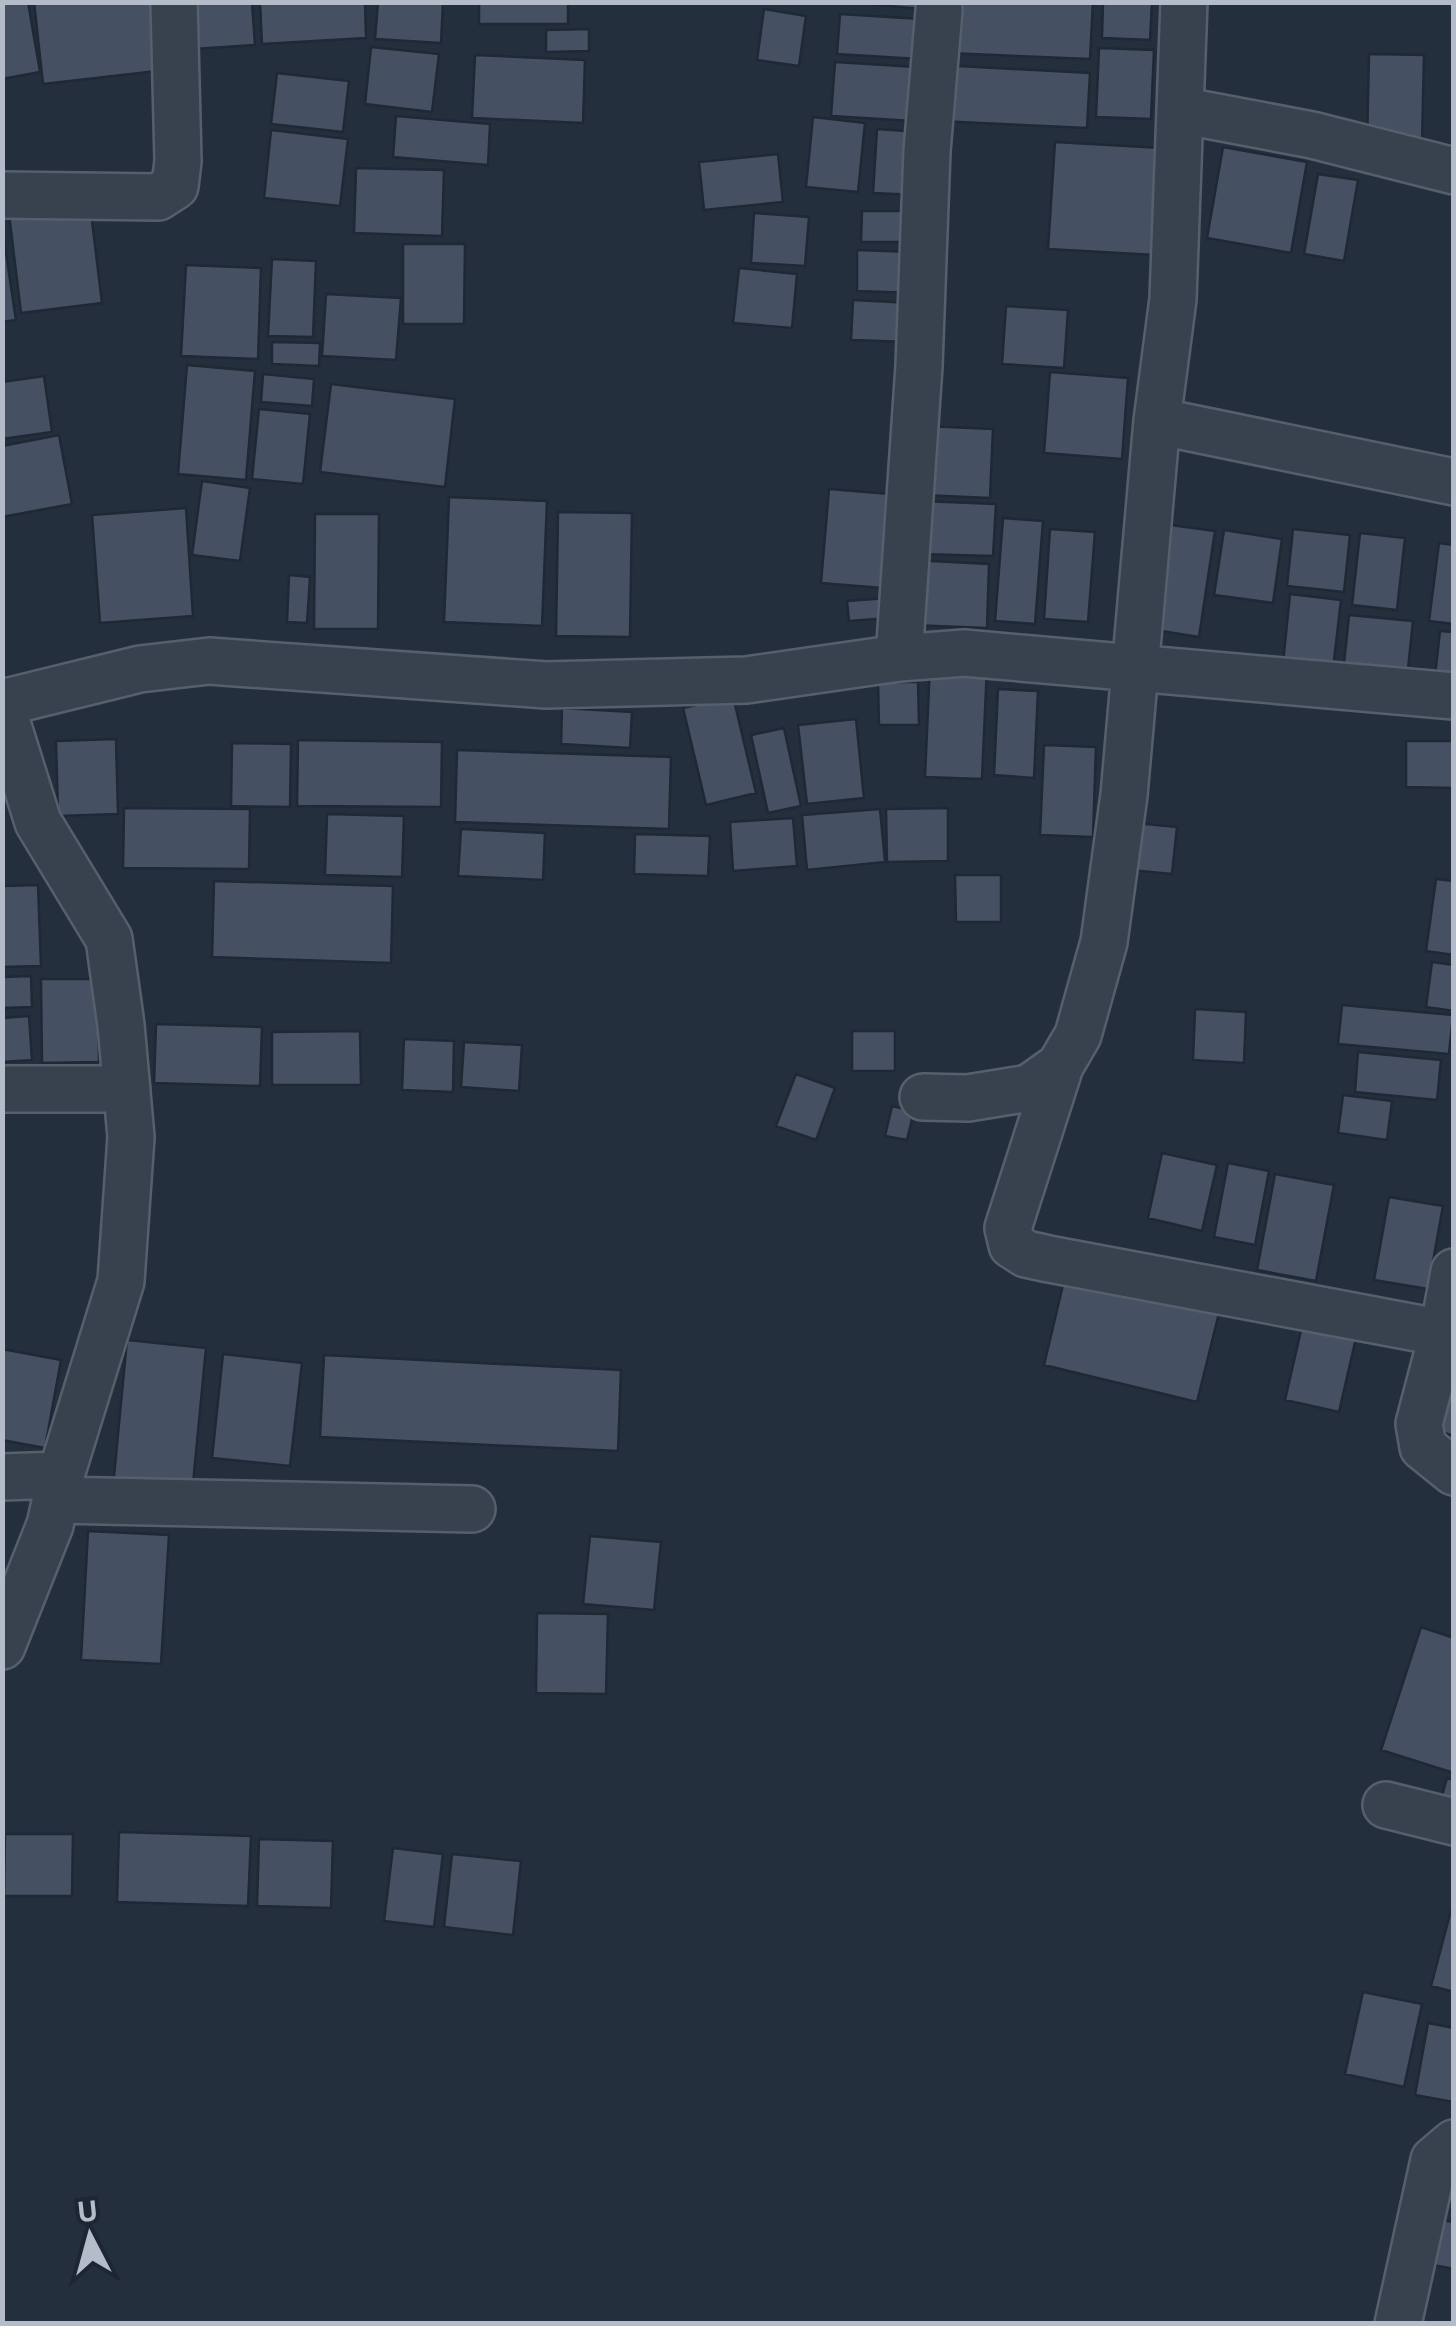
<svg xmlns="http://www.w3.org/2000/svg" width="1456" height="2326" viewBox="0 0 1456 2326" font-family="'Public Sans',sans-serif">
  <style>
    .building { fill: #455162; stroke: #1f2835; stroke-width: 2.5 }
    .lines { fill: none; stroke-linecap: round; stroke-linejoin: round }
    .minor-casing { stroke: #565f6c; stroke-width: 50 }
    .minor { stroke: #38414e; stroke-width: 45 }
  </style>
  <rect width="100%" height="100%" fill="#242f3e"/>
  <path class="building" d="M 2,2 L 28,2 L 40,72 L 2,79 Z
    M 34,2 L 159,2 L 166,70 L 43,84 Z
    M 191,2 L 252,2 L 255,45 L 194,49 Z
    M 260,2 L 365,2 L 366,38 L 262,44 Z
    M 378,2 L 443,2 L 441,43 L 375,39 Z
    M 479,2 L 568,2 L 568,24 L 479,24 Z
    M 846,2 L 933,2 L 932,10 Z
    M 950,2 L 1093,2 L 1090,59 L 947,53 Z
    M 1103,2 L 1152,2 L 1150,40 L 1102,38 Z
    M 764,9 L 806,16 L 799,66 L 757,60 Z
    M 840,14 L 921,19 L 919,59 L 837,54 Z
    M 589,29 L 589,51 L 546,52 L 546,30 Z
    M 371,47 L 439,54 L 432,112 L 365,104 Z
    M 1099,48 L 1154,50 L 1151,119 L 1096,117 Z
    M 1369,54 L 1424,55 L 1422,145 L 1367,144 Z
    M 475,55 L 585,60 L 583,123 L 472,118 Z
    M 835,62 L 916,67 L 913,121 L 831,116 Z
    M 941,65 L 1090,73 L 1087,128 L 938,121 Z
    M 277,73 L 349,81 L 343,132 L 271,124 Z
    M 396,116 L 490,124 L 488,165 L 393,157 Z
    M 813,117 L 865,123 L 858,192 L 806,187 Z
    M 877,129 L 920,132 L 917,195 L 873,193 Z
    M 271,130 L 348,139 L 340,206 L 264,198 Z
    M 1055,142 L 1162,148 L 1155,255 L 1048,249 Z
    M 1223,147 L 1307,162 L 1291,253 L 1207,238 Z
    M 778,154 L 783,202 L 704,210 L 699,162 Z
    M 356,168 L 444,170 L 442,236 L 354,233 Z
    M 1318,174 L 1358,180 L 1344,261 L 1304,254 Z
    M 90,204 L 102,303 L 21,313 L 9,214 Z
    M 862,211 L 908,211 L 908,242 L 861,242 Z
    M 754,213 L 809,217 L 805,266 L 751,263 Z
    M 2,226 L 16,320 L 2,322 Z
    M 403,244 L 465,244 L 464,324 L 403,324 Z
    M 857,250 L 914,252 L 914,293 L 857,291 Z
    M 272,259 L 316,261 L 313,337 L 268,336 Z
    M 186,265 L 261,268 L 258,359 L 181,356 Z
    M 739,268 L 797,274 L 792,328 L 733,323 Z
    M 326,294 L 401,298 L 396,360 L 322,356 Z
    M 853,300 L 912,303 L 910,342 L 851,340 Z
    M 1006,306 L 1068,310 L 1064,368 L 1002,364 Z
    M 272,342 L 320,343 L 319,366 L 272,364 Z
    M 187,365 L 255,371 L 246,480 L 178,474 Z
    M 1050,372 L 1128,378 L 1122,459 L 1044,453 Z
    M 263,374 L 314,379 L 312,406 L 261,402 Z
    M 44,376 L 52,432 L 2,439 L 2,382 Z
    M 331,384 L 455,399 L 445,487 L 320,472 Z
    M 259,409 L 310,414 L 303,484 L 252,479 Z
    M 925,426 L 993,429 L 990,498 L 922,495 Z
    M 59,435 L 72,504 L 2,517 L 2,446 Z
    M 202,481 L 250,488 L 240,561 L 192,555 Z
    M 829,489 L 890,494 L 882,588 L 821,583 Z
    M 449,497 L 547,501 L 542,626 L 444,622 Z
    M 920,501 L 996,504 L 993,556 L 918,554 Z
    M 186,508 L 193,616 L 100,623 L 92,515 Z
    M 558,512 L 632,513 L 630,637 L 556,636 Z
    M 315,514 L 379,514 L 378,629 L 314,629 Z
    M 1003,518 L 1043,521 L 1035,624 L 995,621 Z
    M 1171,525 L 1215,531 L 1199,637 L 1155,630 Z
    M 1050,529 L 1095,532 L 1088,622 L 1044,619 Z
    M 1293,529 L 1350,535 L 1344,592 L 1287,586 Z
    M 1224,530 L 1282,539 L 1273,603 L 1214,595 Z
    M 1360,533 L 1405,538 L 1397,610 L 1352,605 Z
    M 1439,543 L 1454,545 L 1454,624 L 1429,621 Z
    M 913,560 L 989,564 L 987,628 L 910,625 Z
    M 289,575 L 310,577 L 307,623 L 287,622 Z
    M 1290,594 L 1341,600 L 1333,669 L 1283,663 Z
    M 887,598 L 889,618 L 849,621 L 847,601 Z
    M 1349,615 L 1413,621 L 1407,679 L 1343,673 Z
    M 1440,631 L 1454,632 L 1454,679 L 1435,676 Z
    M 930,664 L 987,666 L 982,779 L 925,777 Z
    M 878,682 L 918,682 L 919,725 L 879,725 Z
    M 998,689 L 1038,691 L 1034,778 L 994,775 Z
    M 733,696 L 756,793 L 706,805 L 683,708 Z
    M 562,708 L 632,712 L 630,748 L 561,744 Z
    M 856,719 L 864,798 L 807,804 L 798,725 Z
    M 784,728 L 801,806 L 768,813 L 751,735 Z
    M 116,739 L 118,814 L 58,816 L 56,741 Z
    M 298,740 L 442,742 L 441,807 L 297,806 Z
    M 1406,741 L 1454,741 L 1454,788 L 1406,787 Z
    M 232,743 L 291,744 L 290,807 L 231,806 Z
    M 1044,745 L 1096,747 L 1093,837 L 1040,835 Z
    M 457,750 L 671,757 L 669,829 L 455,822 Z
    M 124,808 L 250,809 L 249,869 L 123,868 Z
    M 948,808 L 948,861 L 887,862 L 886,809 Z
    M 880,809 L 885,862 L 807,870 L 802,815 Z
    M 327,814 L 404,816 L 402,877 L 325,875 Z
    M 793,818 L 797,866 L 733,871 L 730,822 Z
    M 1135,823 L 1177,827 L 1172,874 L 1130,870 Z
    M 461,829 L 545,833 L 543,880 L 458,876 Z
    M 635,834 L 710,836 L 708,876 L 634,874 Z
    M 955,875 L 1001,875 L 1001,922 L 956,922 Z
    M 1436,879 L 1454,881 L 1454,955 L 1426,951 Z
    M 214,881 L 393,886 L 391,963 L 212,957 Z
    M 38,885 L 41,966 L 2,967 L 2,886 Z
    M 1432,962 L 1454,965 L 1454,1011 L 1426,1007 Z
    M 31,976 L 32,1007 L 2,1008 L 2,977 Z
    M 41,979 L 98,979 L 99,1062 L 42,1063 Z
    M 1342,1005 L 1453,1015 L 1449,1054 L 1338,1044 Z
    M 1195,1009 L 1246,1012 L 1244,1063 L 1193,1060 Z
    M 29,1016 L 32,1060 L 2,1062 L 2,1018 Z
    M 156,1024 L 262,1027 L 260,1086 L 154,1083 Z
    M 360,1031 L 361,1085 L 272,1085 L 272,1032 Z
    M 852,1031 L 895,1031 L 895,1071 L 852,1071 Z
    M 404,1039 L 454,1041 L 453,1092 L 402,1090 Z
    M 464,1042 L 522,1045 L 519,1091 L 461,1087 Z
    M 1358,1052 L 1441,1060 L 1437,1100 L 1355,1092 Z
    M 796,1074 L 835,1088 L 816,1140 L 776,1126 Z
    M 1343,1095 L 1392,1101 L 1387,1140 L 1338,1133 Z
    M 892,1106 L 914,1111 L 907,1140 L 885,1136 Z
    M 1162,1153 L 1217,1165 L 1202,1231 L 1148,1218 Z
    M 1228,1163 L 1269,1171 L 1255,1245 L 1214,1237 Z
    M 1275,1174 L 1334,1185 L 1316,1281 L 1257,1270 Z
    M 1389,1197 L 1443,1206 L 1428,1289 L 1374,1280 Z
    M 1066,1272 L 1220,1309 L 1197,1402 L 1044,1365 Z
    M 1305,1313 L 1359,1325 L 1339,1412 L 1285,1400 Z
    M 127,1340 L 206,1348 L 192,1494 L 113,1487 Z
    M 2,1349 L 61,1360 L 45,1448 L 2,1440 Z
    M 223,1354 L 302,1363 L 290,1466 L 212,1458 Z
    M 324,1355 L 621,1370 L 618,1451 L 320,1437 Z
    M 1454,1365 L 1454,1436 L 1423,1426 Z
    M 88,1531 L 169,1535 L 161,1664 L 81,1660 Z
    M 590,1536 L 661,1542 L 654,1610 L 583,1604 Z
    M 537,1613 L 608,1614 L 606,1694 L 536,1693 Z
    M 1421,1627 L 1454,1638 L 1454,1773 L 1381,1750 Z
    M 1447,1778 L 1454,1780 L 1454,1818 L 1437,1813 Z
    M 119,1832 L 251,1836 L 248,1906 L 117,1902 Z
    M 5,1834 L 73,1834 L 72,1896 L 4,1896 Z
    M 259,1839 L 333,1841 L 331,1908 L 257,1906 Z
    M 393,1848 L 443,1854 L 434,1927 L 384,1921 Z
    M 452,1854 L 521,1861 L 513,1935 L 444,1927 Z
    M 1454,1899 L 1454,1992 L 1431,1986 Z
    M 1363,1992 L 1422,2004 L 1404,2087 L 1345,2074 Z
    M 1428,2023 L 1454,2028 L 1453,2102 L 1415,2095 Z
    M 1441,2220 L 1454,2222 L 1454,2269 L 1433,2265 Z"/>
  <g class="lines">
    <defs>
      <path id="minor" d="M 1180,110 L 1312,135 L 1454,171
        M 2,195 L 158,197 L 175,186 L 178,161 L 174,2
        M 1157,421 L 1454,482
        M 899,658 L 919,366 L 927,151 L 939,10
        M 2,703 L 140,669 L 209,661 L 546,685 L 746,680 L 899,658 L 964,653 L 1454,696
        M 2,707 L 38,822 L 109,939 L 121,1025 L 131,1137 L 121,1281 L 61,1475 L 50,1525 L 2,1646
        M 1060,1066 L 1008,1228 L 1012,1245 L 1026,1254 L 1049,1259 L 1443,1333
        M 2,1089 L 127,1089
        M 923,1097 L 968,1098 L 1029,1088 L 1060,1066 L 1078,1035 L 1104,942 L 1124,795 L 1157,421 L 1173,299 L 1184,2
        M 1454,1272 L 1443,1333 L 1419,1424 L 1423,1447 L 1454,1472
        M 2,1477 L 61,1475
        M 56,1500 L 472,1509
        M 1386,1805 L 1454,1822
        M 1398,2324 L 1434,2160 L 1454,2143"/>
    </defs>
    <use href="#minor" class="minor-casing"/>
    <use href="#minor" class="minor"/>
  </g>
  <rect width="1456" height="2326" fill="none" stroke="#b4bcc9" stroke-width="10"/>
  <g transform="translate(90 2236) rotate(354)" stroke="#1d2633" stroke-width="8" paint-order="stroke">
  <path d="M0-8L18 38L0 25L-18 38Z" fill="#b4bcc9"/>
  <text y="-15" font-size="28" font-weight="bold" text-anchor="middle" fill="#b4bcc9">U</text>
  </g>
</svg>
